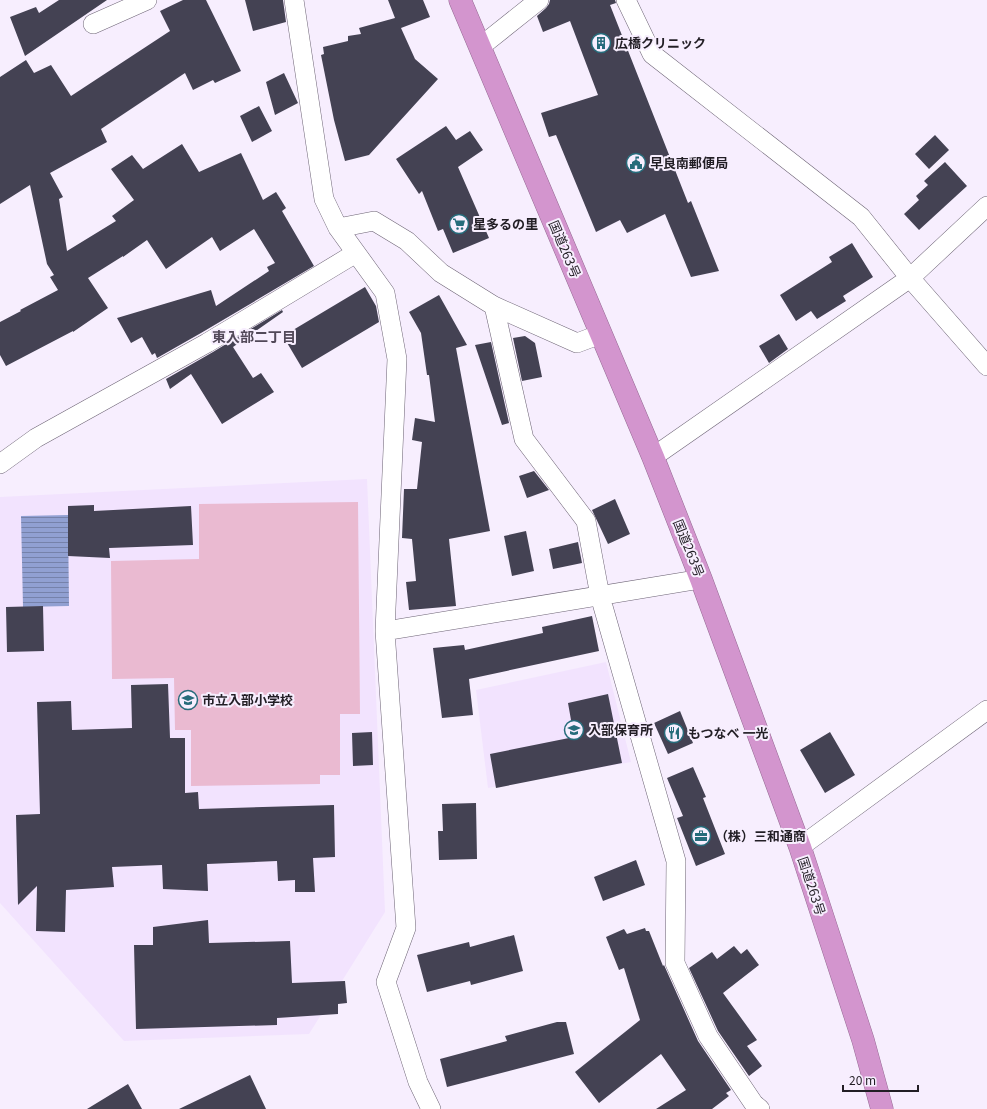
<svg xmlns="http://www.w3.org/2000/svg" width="987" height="1109" viewBox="0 0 987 1109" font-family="Georgia,'Noto Sans JP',serif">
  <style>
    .built { fill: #f2e3fe }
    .garden { fill: #eabad1 }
    .water { fill: url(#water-rules) }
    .building { fill: #444253 }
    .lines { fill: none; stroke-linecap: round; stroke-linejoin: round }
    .street-casing { stroke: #6d6475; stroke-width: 20 }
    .highway-casing { stroke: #956b93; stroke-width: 23 }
    .street { stroke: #fff; stroke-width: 19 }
    .highway { stroke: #d395ce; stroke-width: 22 }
    .labels { text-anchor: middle; stroke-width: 4; stroke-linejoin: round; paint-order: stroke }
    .poi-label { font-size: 13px; font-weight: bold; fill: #221e25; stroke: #f7eefe; text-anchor: start }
    .street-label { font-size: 13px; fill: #221e25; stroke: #f7eefe }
    .neighbourhood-label { font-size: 14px; font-weight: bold; fill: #524959; stroke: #f7eefe }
  </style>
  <defs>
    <pattern id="water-rules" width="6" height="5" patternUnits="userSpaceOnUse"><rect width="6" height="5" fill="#91a0d2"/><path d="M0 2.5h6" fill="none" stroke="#7682aa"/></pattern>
  </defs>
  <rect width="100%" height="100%" fill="#f7eefe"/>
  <path class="built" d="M 367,479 L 385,912 L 309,1034 L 124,1041 L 0,903 L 0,497 Z
    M 606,662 L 631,762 L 488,788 L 476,690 Z"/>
  <path class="garden" d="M 358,502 L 360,714 L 340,714 L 340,775 L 320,775 L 320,784 L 191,786 L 191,730 L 175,730 L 174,678 L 112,679 L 111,561 L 199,559 L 199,504 Z"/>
  <path class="water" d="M 68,515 L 69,606 L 23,607 L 21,516 Z"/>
  <path class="building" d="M 59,0 L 107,0 L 25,56 L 10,17 L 36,7 L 39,13 Z
    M 183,0 L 206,0 L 241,71 L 215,83 L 213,80 L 193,90 L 185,73 L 101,129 L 107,142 L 50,173 L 63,197 L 59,199 L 67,251 L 116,221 L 112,216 L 134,200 L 111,169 L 132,155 L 143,169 L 182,144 L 199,172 L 241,153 L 263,200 L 276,192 L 286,208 L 282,211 L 314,266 L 201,333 L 157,358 L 155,353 L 152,355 L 142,337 L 131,343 L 117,318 L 211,290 L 216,306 L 269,271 L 267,267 L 275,263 L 254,229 L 220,251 L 212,237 L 166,269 L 147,240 L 123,257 L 123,256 L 88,278 L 108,308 L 73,332 L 73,331 L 6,366 L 0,355 L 0,322 L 21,311 L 20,310 L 58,290 L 50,277 L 54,275 L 47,264 L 30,185 L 0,204 L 0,77 L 26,60 L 34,73 L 51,65 L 71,96 L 170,31 L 160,11 Z
    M 245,0 L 283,0 L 286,22 L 253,31 Z
    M 388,0 L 423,0 L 430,17 L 401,28 L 415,59 L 438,79 L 369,155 L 345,161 L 334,120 L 321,55 L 324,54 L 323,47 L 348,41 L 348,36 L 361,34 L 359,28 L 395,18 Z
    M 550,0 L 615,0 L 616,3 L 610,5 L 688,203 L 691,201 L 719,271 L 691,277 L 665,214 L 627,233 L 620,220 L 596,232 L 556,135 L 549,137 L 541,113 L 598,95 L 570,21 L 543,32 L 537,16 L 546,8 L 549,4 Z
    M 284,73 L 298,103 L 275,115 L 266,82 Z
    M 259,106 L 272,131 L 252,142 L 240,116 Z
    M 446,126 L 456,140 L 470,131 L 483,150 L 458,167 L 489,238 L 453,253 L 443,229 L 438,231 L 422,191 L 419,194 L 396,159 Z
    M 935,135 L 949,150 L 929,169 L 915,154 Z
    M 945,162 L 967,186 L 919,230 L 904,214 L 919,200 L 916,196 L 928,185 L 924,181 Z
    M 852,243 L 873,277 L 843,296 L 846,301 L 817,319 L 811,311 L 796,321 L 780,295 L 832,262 L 829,257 Z
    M 365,287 L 376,306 L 379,322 L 302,368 L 283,336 Z
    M 439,295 L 467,345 L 456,348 L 490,531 L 449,539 L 456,606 L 409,610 L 406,582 L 416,581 L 412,539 L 402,538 L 404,489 L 417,489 L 422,442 L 412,440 L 415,418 L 435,422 L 429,375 L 427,375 L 421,333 L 409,312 Z
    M 282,310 L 283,312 L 233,347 L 253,378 L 261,373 L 274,392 L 222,424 L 191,374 L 170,389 L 166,379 L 213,352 Z
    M 779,334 L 788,349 L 769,363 L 759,346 Z
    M 525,336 L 535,343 L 542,377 L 522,381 L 513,338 Z
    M 491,342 L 509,423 L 502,425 L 475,345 Z
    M 534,471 L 549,490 L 527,498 L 519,476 Z
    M 615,499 L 630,534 L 608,544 L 592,510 Z
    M 94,505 L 94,511 L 191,506 L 193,545 L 109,548 L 110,558 L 68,556 L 68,506 Z
    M 526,531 L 534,571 L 512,576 L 504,536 Z
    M 578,542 L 582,563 L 553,569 L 549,549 Z
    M 43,606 L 44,651 L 7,652 L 6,607 Z
    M 592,616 L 599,651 L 469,679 L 473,715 L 442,718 L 433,648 L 464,645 L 465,650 L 543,633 L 542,627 Z
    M 168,684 L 170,738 L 185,738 L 185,793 L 198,792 L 199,809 L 334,805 L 335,857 L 313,858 L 315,892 L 295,892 L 295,880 L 278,881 L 277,861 L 207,864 L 208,891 L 163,889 L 162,865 L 112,867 L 114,887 L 66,890 L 65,932 L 36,931 L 37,886 L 18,905 L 16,815 L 40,814 L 37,702 L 71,701 L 72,730 L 132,728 L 131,685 Z
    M 608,694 L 622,763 L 496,788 L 490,754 L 574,737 L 568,703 Z
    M 680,711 L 693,743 L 668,754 L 654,723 Z
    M 372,732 L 373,765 L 353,766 L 352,733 Z
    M 830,732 L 855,775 L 825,793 L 800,750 Z
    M 693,767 L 706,797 L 703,798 L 725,854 L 696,866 L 677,818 L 683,816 L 667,778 Z
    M 476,803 L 477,859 L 439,860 L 438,831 L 443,831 L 442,804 Z
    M 636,860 L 645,885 L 603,901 L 594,877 Z
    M 208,920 L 209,943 L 290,941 L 292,983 L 345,981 L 347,1003 L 338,1004 L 338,1014 L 277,1018 L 277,1025 L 136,1029 L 134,945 L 153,945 L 153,927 Z
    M 645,928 L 646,931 L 649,931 L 663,966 L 664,965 L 698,1041 L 731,1090 L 726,1093 L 729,1096 L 712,1109 L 656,1109 L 686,1090 L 661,1054 L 599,1103 L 575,1072 L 640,1020 L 624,968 L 619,970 L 606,937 L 624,929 L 627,934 Z
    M 514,935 L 523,971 L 471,985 L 470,981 L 427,992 L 417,955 L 469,942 L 470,947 Z
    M 734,946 L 741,954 L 747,949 L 759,965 L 723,993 L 757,1040 L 747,1046 L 762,1066 L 749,1076 L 718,1031 L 689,968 L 712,952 L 717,959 Z
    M 557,1022 L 566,1022 L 574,1054 L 447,1087 L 440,1059 L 507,1041 L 505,1036 Z
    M 250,1075 L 266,1109 L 179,1109 Z
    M 128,1084 L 142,1109 L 87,1109 Z"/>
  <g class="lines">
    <defs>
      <path id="street" d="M 294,0 L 324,199 L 338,228 L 385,293 L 397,359 L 385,631 L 406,928 L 386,982 L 418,1082 L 431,1109
        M 626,0 L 652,54 L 861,217 L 910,278 L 987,366
        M 93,24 L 147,0
        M 480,47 L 539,0
        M 338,228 L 374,221 L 407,241 L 441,273 L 494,306 L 577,343 L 601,334
        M 494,306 L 524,439 L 586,521 L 600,596 L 676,861 L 675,963 L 708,1036 L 754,1104 L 760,1109
        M 653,457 L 910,278 L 987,206
        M 0,464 L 36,438 L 207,343 L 356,253
        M 385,631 L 701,579
        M 800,847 L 987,710"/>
      <path id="highway" d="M 460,0 L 653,457 L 701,579 L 800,847 L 863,1040 L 882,1109"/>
    </defs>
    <use href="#street" class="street-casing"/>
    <use href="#highway" class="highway-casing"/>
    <use href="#street" class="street"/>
    <use href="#highway" class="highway"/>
  </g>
  <defs>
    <symbol id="building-ring" viewBox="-11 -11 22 22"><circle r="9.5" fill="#f7eefe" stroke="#266c7b" stroke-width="1.5"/><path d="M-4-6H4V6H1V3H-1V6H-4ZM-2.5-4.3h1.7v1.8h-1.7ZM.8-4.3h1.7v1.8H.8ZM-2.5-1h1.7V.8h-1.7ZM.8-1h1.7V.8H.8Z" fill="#266c7b"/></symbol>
    <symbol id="civic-ring" viewBox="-11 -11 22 22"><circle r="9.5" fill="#f7eefe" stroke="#266c7b" stroke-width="1.5"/><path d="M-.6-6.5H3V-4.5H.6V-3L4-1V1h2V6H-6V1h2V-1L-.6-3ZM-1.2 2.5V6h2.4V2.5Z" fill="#266c7b"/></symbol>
    <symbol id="supermarket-ring" viewBox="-11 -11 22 22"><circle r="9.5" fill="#f7eefe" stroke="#266c7b" stroke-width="1.5"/><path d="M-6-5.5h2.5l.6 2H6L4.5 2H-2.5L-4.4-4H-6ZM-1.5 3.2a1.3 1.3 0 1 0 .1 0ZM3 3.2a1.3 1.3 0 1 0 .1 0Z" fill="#266c7b"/></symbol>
    <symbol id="school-ring" viewBox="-11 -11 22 22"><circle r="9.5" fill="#f7eefe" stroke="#266c7b" stroke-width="1.5"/><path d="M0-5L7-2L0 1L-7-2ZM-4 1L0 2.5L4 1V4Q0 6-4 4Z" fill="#266c7b"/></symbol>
    <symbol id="restaurant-ring" viewBox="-11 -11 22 22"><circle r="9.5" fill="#f7eefe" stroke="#266c7b" stroke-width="1.5"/><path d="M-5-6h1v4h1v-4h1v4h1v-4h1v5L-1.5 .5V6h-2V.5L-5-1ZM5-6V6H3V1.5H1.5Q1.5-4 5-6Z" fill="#266c7b"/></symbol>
    <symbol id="office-ring" viewBox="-11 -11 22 22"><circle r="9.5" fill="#f7eefe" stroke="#266c7b" stroke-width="1.5"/><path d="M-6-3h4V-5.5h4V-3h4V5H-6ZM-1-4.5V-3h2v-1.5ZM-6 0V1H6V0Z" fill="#266c7b"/></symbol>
  </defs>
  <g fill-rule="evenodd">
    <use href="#building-ring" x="590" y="32" width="22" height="22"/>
    <use href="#civic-ring" x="625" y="152" width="22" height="22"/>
    <use href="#supermarket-ring" x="448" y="213" width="22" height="22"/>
    <use href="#school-ring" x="177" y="689" width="22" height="22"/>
    <use href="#school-ring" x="563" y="719" width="22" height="22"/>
    <use href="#restaurant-ring" x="663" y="722" width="22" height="22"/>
    <use href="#office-ring" x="690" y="825" width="22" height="22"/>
  </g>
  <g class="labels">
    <g class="poi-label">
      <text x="615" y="48">広橋クリニック</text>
      <text x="650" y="168">早良南郵便局</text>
      <text x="473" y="229">星多るの里</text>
      <text x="202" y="705">市立入部小学校</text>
      <text x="588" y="735">入部保育所</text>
      <text x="688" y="738">もつなべ 一光</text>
      <text x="715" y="841">（株）三和通商</text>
    </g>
    <g class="street-label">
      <text transform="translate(565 249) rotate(67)" y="5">国道263号</text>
      <text transform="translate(689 548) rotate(68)" y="5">国道263号</text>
      <text transform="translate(812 886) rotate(72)" y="5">国道263号</text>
    </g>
    <g class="neighbourhood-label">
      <text x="254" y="342">東入部二丁目</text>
    </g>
  </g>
  <path d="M843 1085v6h75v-6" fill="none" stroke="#221e25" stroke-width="2"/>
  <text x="849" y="1085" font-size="12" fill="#221e25" stroke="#f7eefe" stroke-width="3" paint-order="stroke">20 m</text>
</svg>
